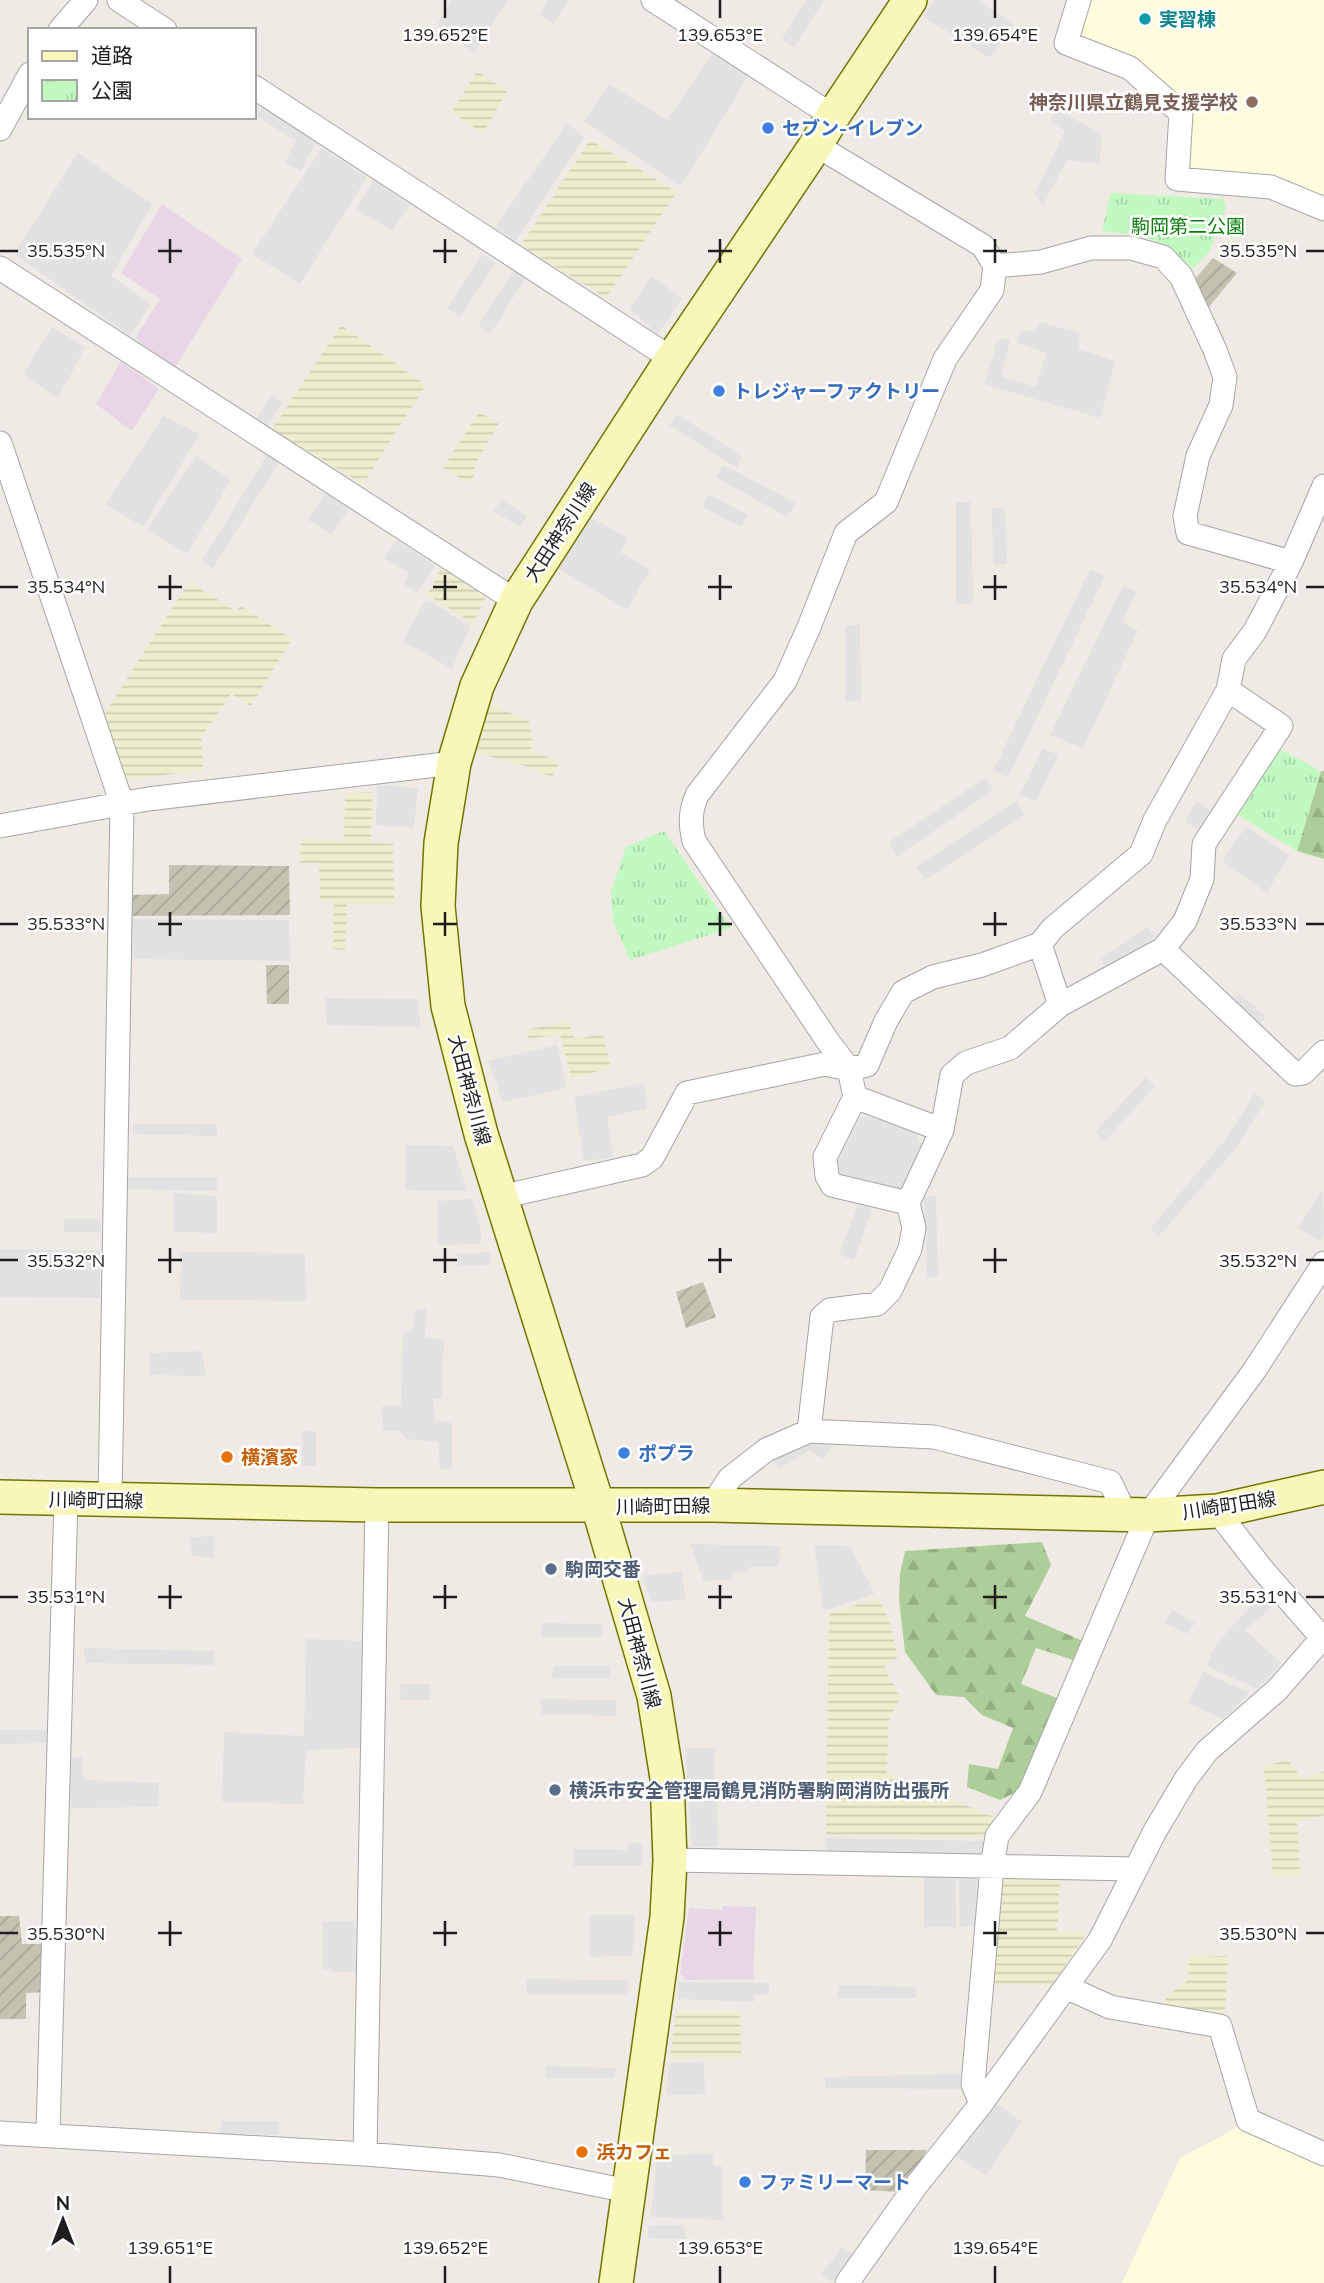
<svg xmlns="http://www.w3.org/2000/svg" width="1324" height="2283" viewBox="0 0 1324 2283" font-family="Mulish,'Noto Sans JP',sans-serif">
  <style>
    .industrial { fill: #e8d6e6 }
    .education { fill: #fffcdd }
    .construction { fill: url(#construction-furrows) }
    .farmland { fill: url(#farmland-rules) }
    .forest { fill: url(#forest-firs) }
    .park { fill: url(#park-tufts) }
    .parking { fill: #e2e2e2 }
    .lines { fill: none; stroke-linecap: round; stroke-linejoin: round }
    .street-casing { stroke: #a5a5a5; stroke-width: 25 }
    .secondary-casing { stroke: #727505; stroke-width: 36 }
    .street { stroke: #fff; stroke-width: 23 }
    .secondary { stroke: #f9f7b8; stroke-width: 33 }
    .ticks { fill: none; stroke: #1e1e1e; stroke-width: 2.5 }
    .culture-dot { fill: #0f9aa8; stroke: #fff; stroke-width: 2.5 }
    .education-dot { fill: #8d6e63; stroke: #fff; stroke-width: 2.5 }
    .shop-dot { fill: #3f7fe0; stroke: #fff; stroke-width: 2.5 }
    .food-dot { fill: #e8710a; stroke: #fff; stroke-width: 2.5 }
    .service-dot { fill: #5c6f8a; stroke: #fff; stroke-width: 2.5 }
    .labels { text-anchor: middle; stroke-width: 5; stroke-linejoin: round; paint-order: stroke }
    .culture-label { font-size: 19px; font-weight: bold; fill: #0d838f; stroke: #fff; text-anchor: start }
    .education-label { font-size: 19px; font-weight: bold; fill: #785e54; stroke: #fff; text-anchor: end }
    .shop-label { font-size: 19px; font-weight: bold; fill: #366cbe; stroke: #fff; text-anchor: start }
    .park-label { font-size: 19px; fill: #0b7d0c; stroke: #fff }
    .street-label { font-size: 19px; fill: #1e1e1e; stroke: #fff }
    .food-label { font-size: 19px; font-weight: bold; fill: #c56008; stroke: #fff; text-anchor: start }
    .service-label { font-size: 19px; font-weight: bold; fill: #4e5e75; stroke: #fff; text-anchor: start }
    .ticks-label { font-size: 18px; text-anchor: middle; fill: #1e1e1e; stroke: #fff; stroke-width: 5; stroke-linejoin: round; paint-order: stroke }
  </style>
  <defs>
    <pattern id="construction-furrows" width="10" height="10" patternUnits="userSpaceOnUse" patternTransform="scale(1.75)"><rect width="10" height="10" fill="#c4c2b0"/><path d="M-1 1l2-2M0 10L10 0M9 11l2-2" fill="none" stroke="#a8a697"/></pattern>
    <pattern id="farmland-rules" width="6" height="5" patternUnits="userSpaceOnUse" patternTransform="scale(1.75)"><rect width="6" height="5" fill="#eeeecf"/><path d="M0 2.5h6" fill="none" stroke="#ccccb1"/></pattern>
    <pattern id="forest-firs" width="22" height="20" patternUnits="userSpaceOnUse" patternTransform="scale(1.75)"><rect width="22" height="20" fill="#adce99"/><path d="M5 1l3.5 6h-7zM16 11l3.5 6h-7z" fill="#94b083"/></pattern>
    <pattern id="park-tufts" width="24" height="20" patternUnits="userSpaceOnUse" patternTransform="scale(1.75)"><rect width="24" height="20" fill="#c1f9c1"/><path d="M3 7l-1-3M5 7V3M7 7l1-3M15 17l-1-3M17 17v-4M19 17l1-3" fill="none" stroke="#a5d5a5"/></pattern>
  </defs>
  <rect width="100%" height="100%" fill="#efebe4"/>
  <path class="industrial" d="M 162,204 L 242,259 L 174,369 L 135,338 L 160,299 L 121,273 Z
    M 121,361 L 159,389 L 132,431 L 96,404 Z
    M 723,1906 L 756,1907 L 753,1979 L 686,1980 L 680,1973 L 689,1908 L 722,1910 Z"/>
  <path class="education" d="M 1086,0 L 1324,0 L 1324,201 L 1184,168 L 1188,111 L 1082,38 L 1078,29 Z
    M 1238,2127 L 1324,2166 L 1324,2283 L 1122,2283 L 1180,2158 Z"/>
  <path class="construction" d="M 1213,258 L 1237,273 L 1208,308 L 1194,280 Z
    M 169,865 L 289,866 L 290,915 L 128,916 L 128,895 L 169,894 Z
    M 266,965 L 289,965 L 289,1004 L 267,1004 Z
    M 703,1282 L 716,1317 L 686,1328 L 676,1292 Z
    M 0,1916 L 19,1916 L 22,1944 L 45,1944 L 46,1992 L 26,1993 L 26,2019 L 0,2019 Z
    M 866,2150 L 927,2150 L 901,2192 L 865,2190 Z"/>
  <path class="farmland" d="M 477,71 L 507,91 L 483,134 L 452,112 Z
    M 590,140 L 677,192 L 606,298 L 521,245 Z
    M 341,325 L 426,385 L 363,484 L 272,429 Z
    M 479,412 L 499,423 L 476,462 L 473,479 L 466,482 L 443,468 Z
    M 442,567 L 487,595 L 473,623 L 427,595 Z
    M 189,582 L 236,611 L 241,606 L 292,639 L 251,706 L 231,694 L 201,738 L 203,770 L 125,780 L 103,716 Z
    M 494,706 L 529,721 L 532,736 L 531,751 L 560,762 L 552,777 L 526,766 L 477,753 L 488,707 Z
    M 372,792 L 371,843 L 393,844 L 394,904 L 347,904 L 345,950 L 333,949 L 334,901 L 320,901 L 319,863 L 300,863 L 301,839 L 344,841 L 345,794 Z
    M 568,1021 L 575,1039 L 603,1034 L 611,1068 L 571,1078 L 560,1034 L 528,1039 L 526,1030 Z
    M 878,1598 L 889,1620 L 898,1657 L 884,1667 L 900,1698 L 888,1722 L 887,1773 L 994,1817 L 983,1837 L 826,1835 L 829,1614 Z
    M 1288,1760 L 1302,1779 L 1324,1771 L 1324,1815 L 1297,1822 L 1300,1875 L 1273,1876 L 1264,1766 Z
    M 1001,1876 L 1060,1877 L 1057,1932 L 1087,1933 L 1052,1985 L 991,1984 Z
    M 1228,1956 L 1225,2010 L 1217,2018 L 1165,2009 L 1166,1997 L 1188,1980 L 1189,1957 Z
    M 740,2011 L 741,2058 L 670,2058 L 676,2012 Z"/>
  <path class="forest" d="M 1321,771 L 1324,771 L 1324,859 L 1297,851 Z
    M 1042,1542 L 1051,1565 L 1025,1616 L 1083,1641 L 1073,1660 L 1036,1648 L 1021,1684 L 1057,1698 L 1018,1791 L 1000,1800 L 967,1787 L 969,1764 L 998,1769 L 1013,1728 L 982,1715 L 964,1697 L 936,1695 L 905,1652 L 899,1599 L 900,1574 L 905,1551 Z"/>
  <path class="park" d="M 1111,193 L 1223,199 L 1226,207 L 1209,252 L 1193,269 C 1159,236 1147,236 1102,231 Z
    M 1280,749 L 1315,768 L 1320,774 L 1297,851 L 1238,815 Z
    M 664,831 L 731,928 L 630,960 L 613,921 L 611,891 L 626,847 Z"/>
  <path class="parking" d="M 452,0 L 508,0 L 474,53 L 437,25 Z
    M 549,0 L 568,0 L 554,24 L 540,14 Z
    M 806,0 L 824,0 L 794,47 L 782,39 Z
    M 935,0 L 977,0 L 1014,25 L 990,58 L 924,17 Z
    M 712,54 L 749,75 L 681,186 L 584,121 L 609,84 L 667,120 Z
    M 263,106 L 316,142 L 301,171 L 285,162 L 296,141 L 257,116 Z
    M 1056,110 L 1101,133 L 1100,164 L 1067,160 L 1043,205 L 1035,193 L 1065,131 L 1050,120 Z
    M 567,123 L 584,137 L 516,241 L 495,228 Z
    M 322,148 L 367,177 L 300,284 L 252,254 Z
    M 78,153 L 152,204 L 111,276 L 151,304 L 130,336 L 14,254 Z
    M 374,180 L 410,205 L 392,231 L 356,209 Z
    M 482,254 L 496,263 L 460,317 L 448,308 Z
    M 514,270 L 526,278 L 490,334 L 478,326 Z
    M 651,276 L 682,298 L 658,334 L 630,309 Z
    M 1040,322 L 1080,333 L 1078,349 L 1115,361 L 1100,418 L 984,384 L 997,342 L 1002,338 L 1010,341 L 1001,377 L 1036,387 L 1046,353 L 1017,343 L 1021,330 L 1036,332 Z
    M 52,327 L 85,347 L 58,399 L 23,374 Z
    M 272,395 L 282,402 L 267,427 L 255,421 Z
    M 677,414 L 741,456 L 737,468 L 669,425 Z
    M 163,416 L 200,434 L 143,527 L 106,504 Z
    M 267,455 L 279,462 L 213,568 L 202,561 Z
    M 196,456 L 231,480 L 187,554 L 147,530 Z
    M 723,465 L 796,503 L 787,517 L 716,477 Z
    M 326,492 L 346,504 L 348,511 L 331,534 L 308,520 Z
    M 708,494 L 748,515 L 741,527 L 703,507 Z
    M 502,500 L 527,516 L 520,527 L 493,511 Z
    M 956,502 L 971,502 L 973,604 L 956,604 Z
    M 992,508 L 1005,508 L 1007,564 L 993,565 Z
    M 589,517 L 628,538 L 620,552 L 650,570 L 627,610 L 557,568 Z
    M 397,540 L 435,565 L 417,593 L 404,584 L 409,573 L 384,558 Z
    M 1090,569 L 1105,576 L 1008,777 L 993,771 Z
    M 1123,586 L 1137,592 L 1122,622 L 1138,630 L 1083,748 L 1050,735 Z
    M 426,599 L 470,626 L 452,669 L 403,641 Z
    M 860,625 L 861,701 L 845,702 L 845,626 Z
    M 1043,748 L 1058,755 L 1036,801 L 1020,795 Z
    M 985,778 L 994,790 L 897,856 L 889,842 Z
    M 377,785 L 418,788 L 414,828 L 376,825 Z
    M 1017,800 L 1024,815 L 925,880 L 916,867 Z
    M 1196,801 L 1211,811 L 1199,829 L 1185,822 Z
    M 1246,827 L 1289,855 L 1267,893 L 1222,861 Z
    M 128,919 L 289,920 L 290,961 L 128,959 Z
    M 1147,927 L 1155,937 L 1108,972 L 1101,959 Z
    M 1239,993 L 1266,1017 L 1259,1025 L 1232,1000 Z
    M 325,998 L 418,999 L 421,1027 L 327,1025 Z
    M 557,1045 L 566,1088 L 503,1102 L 488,1061 Z
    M 1146,1077 L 1155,1086 L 1105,1141 L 1094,1133 Z
    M 644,1083 L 647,1108 L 607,1117 L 614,1157 L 584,1161 L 574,1097 Z
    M 1255,1093 L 1265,1102 L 1235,1149 L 1159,1236 L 1150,1229 L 1224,1141 Z
    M 865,1116 L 916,1132 L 922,1146 L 907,1186 L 896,1193 L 835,1177 L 832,1161 L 850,1120 Z
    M 133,1124 L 217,1124 L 217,1136 L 133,1134 Z
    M 405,1145 L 453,1146 L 467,1191 L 405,1190 Z
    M 126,1177 L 217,1177 L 217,1191 L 125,1189 Z
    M 1323,1189 L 1324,1235 L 1320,1241 L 1298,1228 Z
    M 174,1193 L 217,1196 L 217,1233 L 173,1232 Z
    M 936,1196 L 938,1277 L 927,1278 L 924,1197 Z
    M 472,1199 L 481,1230 L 481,1244 L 438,1245 L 437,1201 Z
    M 858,1205 L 872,1209 L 854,1260 L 839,1255 Z
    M 64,1219 L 100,1219 L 101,1232 L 64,1232 Z
    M 0,1249 L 100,1251 L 100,1298 L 0,1297 Z
    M 181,1252 L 305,1253 L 306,1301 L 180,1300 Z
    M 490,1252 L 491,1265 L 458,1266 L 457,1254 Z
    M 426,1309 L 425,1338 L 444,1340 L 442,1398 L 433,1399 L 435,1421 L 452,1423 L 452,1469 L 440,1469 L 438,1442 L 406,1439 L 400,1431 L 383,1431 L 382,1406 L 401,1405 L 403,1333 L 413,1331 L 415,1310 Z
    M 203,1351 L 205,1376 L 149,1375 L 150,1353 Z
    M 302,1431 L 316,1431 L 316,1466 L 302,1466 Z
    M 820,1437 L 832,1448 L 823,1459 L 809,1450 L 779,1469 L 772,1459 Z
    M 214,1536 L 214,1558 L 192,1556 L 190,1537 Z
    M 690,1544 L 780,1546 L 779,1566 L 749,1567 L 748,1572 L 732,1573 L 732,1579 L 704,1581 Z
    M 814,1545 L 850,1546 L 875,1594 L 823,1611 Z
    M 682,1571 L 685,1600 L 651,1602 L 642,1576 Z
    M 1267,1588 L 1277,1603 L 1245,1630 L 1281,1663 L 1258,1689 L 1206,1666 L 1216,1644 Z
    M 1173,1610 L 1195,1623 L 1188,1634 L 1164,1623 Z
    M 542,1623 L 602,1624 L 602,1637 L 541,1637 Z
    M 306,1639 L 364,1641 L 360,1748 L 306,1750 L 303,1804 L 222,1802 L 224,1732 L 304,1736 Z
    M 84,1648 L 214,1651 L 214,1665 L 85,1663 Z
    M 553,1666 L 610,1666 L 610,1678 L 552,1678 Z
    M 1203,1672 L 1250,1693 L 1223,1719 L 1188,1703 Z
    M 401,1684 L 430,1684 L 430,1700 L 400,1700 Z
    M 540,1699 L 616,1700 L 616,1716 L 541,1714 Z
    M 0,1730 L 49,1730 L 49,1743 L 0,1744 Z
    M 685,1748 L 715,1748 L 714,1795 L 717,1799 L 718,1847 L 692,1847 Z
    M 70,1757 L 82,1757 L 84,1780 L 159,1783 L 158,1807 L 71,1808 Z
    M 826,1838 L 983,1841 L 981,1855 L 826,1853 Z
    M 628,1843 L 642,1843 L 642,1866 L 573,1866 L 574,1849 L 627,1850 Z
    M 924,1875 L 956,1876 L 956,1927 L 924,1927 Z
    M 977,1875 L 975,1926 L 960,1927 L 959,1877 Z
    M 590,1915 L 635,1915 L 635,1935 L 631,1956 L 590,1957 Z
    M 355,1921 L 356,1972 L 333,1972 L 332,1969 L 323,1970 L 323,1922 Z
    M 526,1979 L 628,1980 L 627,1995 L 527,1995 Z
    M 679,1982 L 769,1983 L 769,1995 L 754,1995 L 754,2002 L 678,1999 Z
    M 839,1985 L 916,1987 L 916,1998 L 837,1998 Z
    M 704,2062 L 705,2094 L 667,2095 L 669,2063 Z
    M 545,2066 L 616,2068 L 615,2078 L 546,2078 Z
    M 960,2074 L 960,2089 L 825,2088 L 825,2077 Z
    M 993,2101 L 1022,2122 L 986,2175 L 953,2154 Z
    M 221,2121 L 279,2121 L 279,2135 L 220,2134 Z
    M 713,2154 L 713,2165 L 722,2166 L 723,2220 L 651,2217 L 657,2155 Z
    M 684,2225 L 686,2239 L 648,2238 L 648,2226 Z
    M 842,2247 L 854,2255 L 831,2282 L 821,2275 Z"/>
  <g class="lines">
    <defs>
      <path id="street" d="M 119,0 L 165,30
        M 653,0 L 833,116
        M 1079,0 L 1066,43 L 1130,68 L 1181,113 L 1177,179 L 1271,187 L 1324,209
        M 60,30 L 86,0
        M 254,87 L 672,359
        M 0,129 L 30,74
        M 816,145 L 983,246 L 995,266 L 992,290 L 945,359 L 886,502 L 846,533 L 809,627 L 785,681 L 697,795 C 690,811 690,824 694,841 L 827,1040 L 849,1069 L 855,1097 L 942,1130
        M 995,266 L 1041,262 L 1091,248 L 1131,248 L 1163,257 L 1181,276 L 1215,350 L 1225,377 L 1221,405 L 1198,456 L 1185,516 L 1188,533 L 1291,562
        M 0,268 L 516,601
        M 0,443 L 122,804 L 110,1500
        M 0,826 L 148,799 L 454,763
        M 1040,944 L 1060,1005
        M 1163,949 L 1295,1074 L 1303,1073 L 1324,1052
        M 855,1097 L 825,1157 L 827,1176 L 832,1185 L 908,1203
        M 501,1197 L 642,1165 L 652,1158 L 687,1093 L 825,1064 L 849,1069 L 867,1065 L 886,1021 L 903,992 L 933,977 L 982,965 L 1040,944 L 1053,928 L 1141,854 L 1155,820 L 1228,690 L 1234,659 L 1255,631 L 1291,562 L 1324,486
        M 809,1431 L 822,1317 L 830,1310 L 877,1304 L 890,1291 L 910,1249 L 914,1228 L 908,1203 L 942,1130 L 952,1075 L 966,1063 L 1010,1048 L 1060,1005 L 1163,949 L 1185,921 L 1202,879 L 1204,844 L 1281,726 L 1228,690
        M 712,1505 L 730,1478 L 766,1450 L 809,1431 L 934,1437 L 1110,1482 L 1126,1515
        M 1217,1511 L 1262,1569 L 1324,1640
        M 670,1860 L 1136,1869
        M 1066,1987 L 1110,2007 L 1220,2026 L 1248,2120 L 1324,2154
        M 981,2104 L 973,2084 L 992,1867 L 997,1836 L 1030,1792 L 1148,1515 L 1254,1371 L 1324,1263
        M 0,2133 L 365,2154 L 499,2165 L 628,2191
        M 48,2134 L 66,1499
        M 365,2154 L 377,1505
        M 847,2283 L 915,2187 L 981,2104 L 1100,1940 L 1155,1831 L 1186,1779 L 1207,1751 L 1277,1690 L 1324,1636"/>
      <path id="secondary" d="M 0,1497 L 377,1505 L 712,1505 L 1148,1515 L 1217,1511 L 1324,1487
        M 616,2283 L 667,1917 L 670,1860 L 667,1778 L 654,1696 L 598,1506 L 481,1134 L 448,1006 L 438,906 L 441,843 L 454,763 L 477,686 L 516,601 L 672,359 L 816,145 L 833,116 L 910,0"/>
    </defs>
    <use href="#street" class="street-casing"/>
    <use href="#secondary" class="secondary-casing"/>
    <use href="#street" class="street"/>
    <use href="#secondary" class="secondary"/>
  </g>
  <path class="ticks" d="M 445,0 L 445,18M 720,0 L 720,18M 995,0 L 995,18M 170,239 L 170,263M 445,239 L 445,263M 720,239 L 720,263M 995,239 L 995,263M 0,251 L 18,251M 158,251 L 182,251M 433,251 L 457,251M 708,251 L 732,251M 983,251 L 1007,251M 1306,251 L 1324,251M 170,575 L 170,600M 445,575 L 445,600M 720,575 L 720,600M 995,575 L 995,600M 0,587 L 18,587M 158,587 L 182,587M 433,587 L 457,587M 708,587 L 732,587M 983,587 L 1007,587M 1306,587 L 1324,587M 170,912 L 170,936M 445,912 L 445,936M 720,912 L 720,936M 995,912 L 995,936M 0,924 L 18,924M 158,924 L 182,924M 433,924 L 457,924M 708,924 L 732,924M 983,924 L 1007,924M 1306,924 L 1324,924M 170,1248 L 170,1273M 445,1248 L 445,1273M 720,1248 L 720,1273M 995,1248 L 995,1273M 0,1260 L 18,1260M 158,1260 L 182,1260M 433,1260 L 457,1260M 708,1260 L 732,1260M 983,1260 L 1007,1260M 1306,1260 L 1324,1260M 170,1585 L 170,1609M 445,1585 L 445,1609M 720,1585 L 720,1609M 995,1585 L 995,1609M 0,1597 L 18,1597M 158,1597 L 182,1597M 433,1597 L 457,1597M 708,1597 L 732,1597M 983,1597 L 1007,1597M 1306,1597 L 1324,1597M 170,1921 L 170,1946M 445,1921 L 445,1946M 720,1921 L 720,1946M 995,1921 L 995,1946M 0,1933 L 18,1933M 158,1933 L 182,1933M 433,1933 L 457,1933M 708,1933 L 732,1933M 983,1933 L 1007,1933M 1306,1933 L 1324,1933M 170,2266 L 170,2283M 445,2266 L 445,2283M 720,2266 L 720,2283M 995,2266 L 995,2283"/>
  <circle class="culture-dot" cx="1145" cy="19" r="7"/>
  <circle class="education-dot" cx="1252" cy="102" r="7"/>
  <g class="shop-dot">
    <circle cx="768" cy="128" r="7"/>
    <circle cx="719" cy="391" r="7"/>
    <circle cx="624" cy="1453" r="7"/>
    <circle cx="745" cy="2182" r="7"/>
  </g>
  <g class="food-dot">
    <circle cx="227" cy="1457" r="7"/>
    <circle cx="582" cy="2152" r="7"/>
  </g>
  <g class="service-dot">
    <circle cx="551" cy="1569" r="7"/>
    <circle cx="555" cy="1790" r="7"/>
  </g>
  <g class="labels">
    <g class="culture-label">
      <text x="1159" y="26">実習棟</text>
    </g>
    <g class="education-label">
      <text x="1238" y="109">神奈川県立鶴見支援学校</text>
    </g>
    <g class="shop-label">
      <text x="782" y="135">セブン-イレブン</text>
      <text x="733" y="398">トレジャーファクトリー</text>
      <text x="638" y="1460">ポプラ</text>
      <text x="759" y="2189">ファミリーマート</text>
    </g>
    <g class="park-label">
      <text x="1188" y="233">駒岡第二公園</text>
    </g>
    <g class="street-label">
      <text transform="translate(560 532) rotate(-57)" y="7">大田神奈川線</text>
      <text transform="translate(470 1090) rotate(75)" y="7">大田神奈川線</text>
      <text transform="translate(96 1500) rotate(1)" y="7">川崎町田線</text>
      <text transform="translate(1229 1505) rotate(-9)" y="7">川崎町田線</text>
      <text transform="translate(663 1506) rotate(-1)" y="7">川崎町田線</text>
      <text transform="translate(640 1653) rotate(75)" y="7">大田神奈川線</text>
    </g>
    <g class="food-label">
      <text x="241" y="1464">横濱家</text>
      <text x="596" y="2159">浜カフェ</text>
    </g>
    <g class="service-label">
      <text x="565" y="1576">駒岡交番</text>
      <text x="569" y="1797">横浜市安全管理局鶴見消防署駒岡消防出張所</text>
    </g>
  </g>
  <g class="ticks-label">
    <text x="445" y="41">139.652°E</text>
    <text x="720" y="41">139.653°E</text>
    <text x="995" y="41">139.654°E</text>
    <text x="66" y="257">35.535°N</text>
    <text x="1258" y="257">35.535°N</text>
    <text x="66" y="593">35.534°N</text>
    <text x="1258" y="593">35.534°N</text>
    <text x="66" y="930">35.533°N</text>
    <text x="1258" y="930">35.533°N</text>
    <text x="66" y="1267">35.532°N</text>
    <text x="1258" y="1267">35.532°N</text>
    <text x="66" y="1603">35.531°N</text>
    <text x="1258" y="1603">35.531°N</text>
    <text x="66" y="1940">35.530°N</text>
    <text x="1258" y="1940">35.530°N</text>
    <text x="170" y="2254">139.651°E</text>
    <text x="445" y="2254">139.652°E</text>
    <text x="720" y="2254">139.653°E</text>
    <text x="995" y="2254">139.654°E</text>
  </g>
  <rect x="28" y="28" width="228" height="91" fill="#ffffff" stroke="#a5a5a5" stroke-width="2"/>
  <rect x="42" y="51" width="35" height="10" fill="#f9f7b8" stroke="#a5a5a5" stroke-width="2"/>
  <text x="91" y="63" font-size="21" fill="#1e1e1e">道路</text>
  <rect x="42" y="80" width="35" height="21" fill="url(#park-tufts)" stroke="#a5a5a5" stroke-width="2"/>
  <text x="91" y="98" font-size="21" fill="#1e1e1e">公園</text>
  <g transform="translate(63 2220)" stroke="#ffffff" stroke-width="5" paint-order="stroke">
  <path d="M0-5L12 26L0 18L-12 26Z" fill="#1e1e1e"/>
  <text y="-10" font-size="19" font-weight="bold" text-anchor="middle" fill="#1e1e1e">N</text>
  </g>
</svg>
